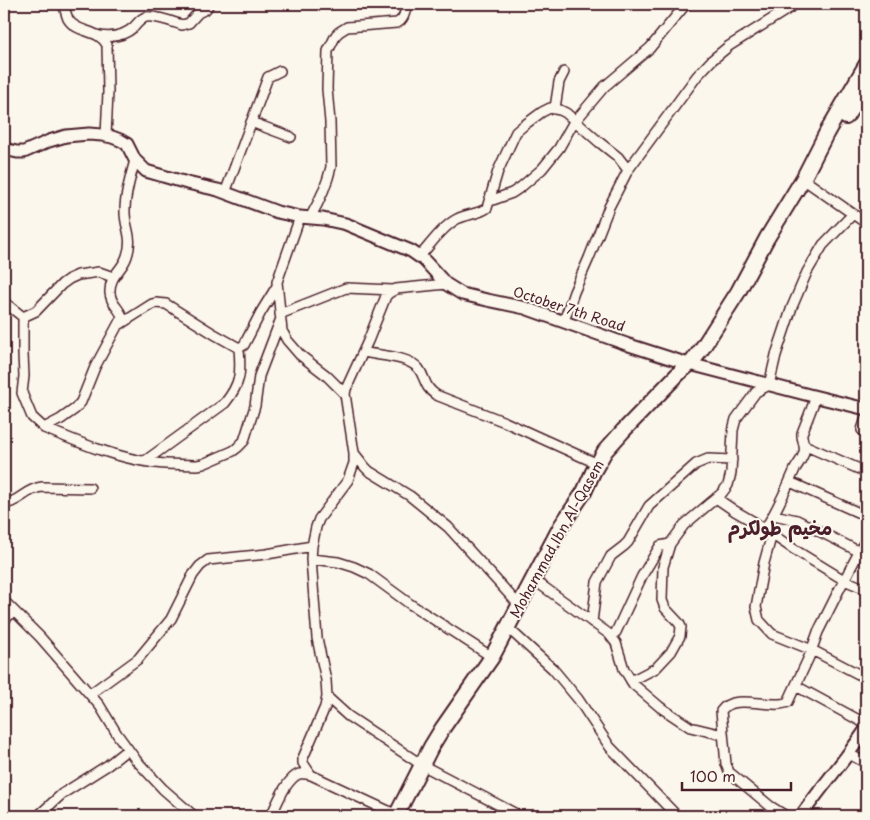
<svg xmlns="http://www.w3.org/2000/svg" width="870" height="820" viewBox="0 0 870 820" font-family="'Playpen Sans','Playpen Sans Arabic',sans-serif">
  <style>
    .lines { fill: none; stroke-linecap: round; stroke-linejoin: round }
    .minor-casing { stroke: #4a1f2b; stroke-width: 12 }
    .tertiary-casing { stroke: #4a1f2b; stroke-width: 15 }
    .primary-casing { stroke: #4a1f2b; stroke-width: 18 }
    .minor { stroke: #fbf7ec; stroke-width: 9 }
    .tertiary { stroke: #fbf7ec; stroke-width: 11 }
    .primary { stroke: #fbf7ec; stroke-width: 14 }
    .labels { text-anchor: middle; stroke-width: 4; stroke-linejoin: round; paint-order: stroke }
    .street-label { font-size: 14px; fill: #4a1f2b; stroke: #fbf7ec }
    .district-label { font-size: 19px; font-weight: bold; fill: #4a1f2b; stroke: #fbf7ec }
  </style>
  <rect width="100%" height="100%" fill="#fbf7ec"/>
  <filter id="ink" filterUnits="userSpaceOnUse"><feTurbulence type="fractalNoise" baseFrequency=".02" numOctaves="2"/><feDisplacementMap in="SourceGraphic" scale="10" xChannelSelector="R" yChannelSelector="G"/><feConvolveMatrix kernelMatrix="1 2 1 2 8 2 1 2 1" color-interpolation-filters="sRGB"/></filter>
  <g filter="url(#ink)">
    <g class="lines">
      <defs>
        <path id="minor" d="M 63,4 C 65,9 66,14 68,19 C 77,34 98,28 107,45 L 108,92 L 106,136
          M 100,36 C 113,38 124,36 134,27 C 138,23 141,18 146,17 C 155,15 173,22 182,25 L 189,23 L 198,13 L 206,9 L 209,4
          M 555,108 L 559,82 L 564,72
          M 251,122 L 291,137
          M 803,179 L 866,223
          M 225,193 L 268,77 L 280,71
          M 490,201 L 512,193 L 521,187 L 542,169 L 559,148 L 572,125 L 604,87 L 650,48 L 686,4
          M 300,217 L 277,282 L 282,331 L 287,340 L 300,355 L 326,375 L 345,394
          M 310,218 C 319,202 327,185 331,167 L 330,122 L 327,89 L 328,51 L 336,35 L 339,32 L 347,27 L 397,23 C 404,20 405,12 407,4
          M 420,256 C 430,245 443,226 457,219 C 467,214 479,214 487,208 L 498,171 L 516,132 L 523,126 L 542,112 L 550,108 L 560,110 L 566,113 L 599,142 L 618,157 L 628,170
          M 446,284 L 396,289 L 389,293 L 386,296 L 368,341 L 346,389 L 345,394 L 354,453 L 365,467 L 369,471 L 410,496 L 448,527 L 519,605
          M 4,302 L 23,317 L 23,354 L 24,376 L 22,393 L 32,417 L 44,428 L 61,419 L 75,409 L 81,402 L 95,367 L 122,317 C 120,308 111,305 110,293 C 109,275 123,270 127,256 C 134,237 124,226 125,210 C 125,193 131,176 135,160
          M 280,314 L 346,288 L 393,290
          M 23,317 L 36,311 L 62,284 L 69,279 L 78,275 L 99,272 L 113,277
          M 564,321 L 574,292 L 589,258 L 609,207 L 628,170 L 697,76 L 712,60 L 729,46 L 796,4
          M 119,325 L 152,304 L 156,303 L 166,304 L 214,334 L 239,348 L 244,345 L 261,312 L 277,286
          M 363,352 C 379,356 409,356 419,369 C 426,379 424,387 436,395 L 505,422 L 598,464
          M 44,428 C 80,443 116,458 155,463 C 169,465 183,464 197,465 L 203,464 L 233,451 L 237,448 L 244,441 L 255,406 L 259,376 L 280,321
          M 862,430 L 866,418
          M 804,445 L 866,472
          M 145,461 L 225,403 C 241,383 241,373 239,348
          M 790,482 L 866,516
          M 716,498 L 735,511 L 754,522 L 795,550 L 844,580 L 866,589
          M 4,504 C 20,502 25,489 42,487 L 90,488
          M 774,515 L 797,520 L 860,552
          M 765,529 C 777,510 786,490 795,469 C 798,464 803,458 804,452 C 806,445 801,440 802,433 L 816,397
          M 772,534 L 764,563 L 756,607 L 759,620 L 772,634 L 812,650 L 866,678
          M 311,559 L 338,562 L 354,567 L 369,574 L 410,604 L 492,657
          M 534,580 L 609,634 L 616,643 L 624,669 L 633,684 L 660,707 L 690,727 L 723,735
          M 4,601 L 40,637 L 100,706 L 117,734 L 136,760 L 163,789 L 194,816
          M 4,620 L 14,611
          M 592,622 L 597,582 L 611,556 L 624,546 L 628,542 L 649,506 L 696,464 L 708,459 L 732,460
          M 508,628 L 553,669 L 578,699 L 610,747 L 677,816
          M 611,636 L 616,632 L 642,576 L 660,546 L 670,544
          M 631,681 L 656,668 L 671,652 L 680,636 L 681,627 L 679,623 L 665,608 L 662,600 L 663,567 L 670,544 L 684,525 L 722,493 L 728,485 L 731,473 L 733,430 L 736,419 L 756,392 L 769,385 L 776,355 L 792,307 L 807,272 L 823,245 L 853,214
          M 796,686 L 866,724
          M 90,694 L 138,659 L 171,619 L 193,575 L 200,566 L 208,560 L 267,554 L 312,546
          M 327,697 L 348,716 L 422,765 L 520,816
          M 849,754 L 866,763
          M 311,775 L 303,763 L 303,758 L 325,707 L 327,697 L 326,680 L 317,638 L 311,559 L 312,546 L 316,527 L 319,519 L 348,480 L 354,463 L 354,453
          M 38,816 L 62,794 L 108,765 L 128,749
          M 271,816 C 277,804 286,779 299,774 C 303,773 307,774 311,775 L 397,815
          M 786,816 L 770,806 L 729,772 L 726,764 L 721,711 C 733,692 772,710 788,702 L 809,657 L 818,632 L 840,588 L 866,539"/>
        <path id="tertiary" d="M 4,149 L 17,152 L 24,152 L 49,141 L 66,136 L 89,134 L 102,135 L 112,137 L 120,140 L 127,144 L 135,160 L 146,171 L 187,183 L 218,190 L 277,212 L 300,217 L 323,219 L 346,224 L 411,251 L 424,260 L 446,284 L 462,294 L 487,300 L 525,308 L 629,345 L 682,362 L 809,395 L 866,409
          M 801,816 C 822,786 846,759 866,729"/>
        <path id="primary" d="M 846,117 L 866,85
          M 396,816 L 431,747 L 442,729 L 492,657 L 561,526 L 584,492 L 593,472 L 605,451 L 623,431 L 680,372 L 692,362 L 701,350 L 738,292 L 767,238 L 803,179 L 827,132 L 866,65"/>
      </defs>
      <use href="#minor" class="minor-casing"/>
      <use href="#tertiary" class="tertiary-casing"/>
      <use href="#primary" class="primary-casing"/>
      <use href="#minor" class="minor"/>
      <use href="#tertiary" class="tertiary"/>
      <use href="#primary" class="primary"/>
    </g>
  </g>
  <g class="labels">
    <g class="street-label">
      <text transform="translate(569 309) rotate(18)" y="5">October 7th Road</text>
      <text transform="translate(557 539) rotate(-61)" y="5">Mohammad Ibn Al-Qasem</text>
    </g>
    <g class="district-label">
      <text x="780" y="535">مخيم طولكرم</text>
    </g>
  </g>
  <rect width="870" height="820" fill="none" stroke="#fbf7ec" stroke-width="20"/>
  <rect x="10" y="10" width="850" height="800" fill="none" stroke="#4a1f2b" stroke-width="2" filter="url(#ink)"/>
  <path d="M682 782v8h109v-8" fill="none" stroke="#4a1f2b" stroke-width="2.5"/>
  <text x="690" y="782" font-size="15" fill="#4a1f2b" stroke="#fbf7ec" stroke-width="4" paint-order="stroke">100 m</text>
</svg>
